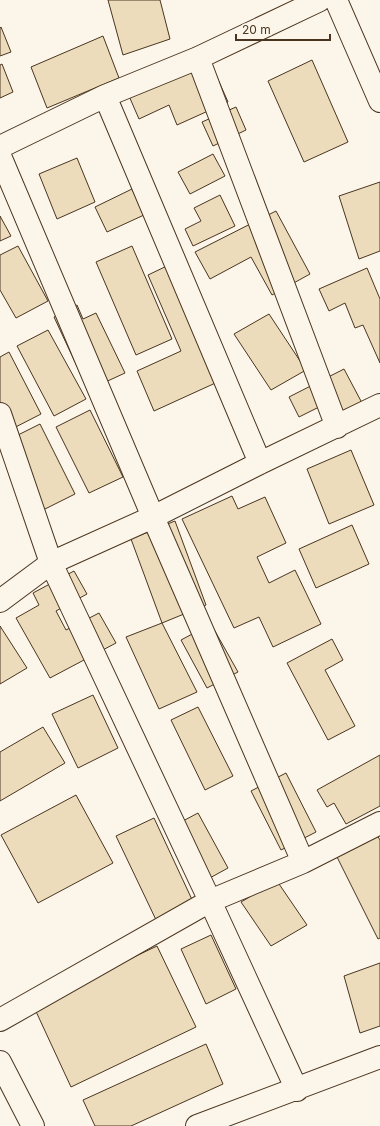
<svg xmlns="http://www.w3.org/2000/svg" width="380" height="1126" viewBox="0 0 380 1126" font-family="Inter,sans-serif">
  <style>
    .building { fill: #ecdcbc; stroke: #4a3520 }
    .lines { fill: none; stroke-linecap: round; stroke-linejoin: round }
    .minor-casing { stroke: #4a3520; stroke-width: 24 }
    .primary-casing { stroke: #4a3520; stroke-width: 24 }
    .minor { stroke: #fbf6e9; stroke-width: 22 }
    .primary { stroke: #fbf6e9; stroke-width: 22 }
  </style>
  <rect width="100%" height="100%" fill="#fbf6e9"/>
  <path class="building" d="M 108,0 L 160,0 L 170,39 L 123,55 Z
    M 1,27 L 11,52 L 0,56 L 0,28 Z
    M 103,36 L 119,78 L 47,108 L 31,67 Z
    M 209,59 L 228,102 L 177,125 L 169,105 L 139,119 L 129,96 Z
    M 312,60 L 348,142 L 304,162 L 268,81 Z
    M 2,64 L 13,92 L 0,98 L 0,65 Z
    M 236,107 L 246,130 L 213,146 L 202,122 Z
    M 213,154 L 225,176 L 190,194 L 178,172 Z
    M 77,158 L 95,202 L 57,219 L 39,174 Z
    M 380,182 L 380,251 L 359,259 L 339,196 Z
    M 132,189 L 144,215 L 107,232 L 95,207 Z
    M 220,195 L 235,226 L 193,246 L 185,229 L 201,221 L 194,208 Z
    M 276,211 L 310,274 L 272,295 L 251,257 L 210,279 L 195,252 Z
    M 0,216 L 11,236 L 0,241 Z
    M 18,246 L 48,301 L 16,318 L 0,290 L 0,255 Z
    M 132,246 L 172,339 L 136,355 L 96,262 Z
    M 171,264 L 222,380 L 154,411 L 137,371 L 181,351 L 148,275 Z
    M 367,268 L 380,299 L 380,363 L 363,325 L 355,328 L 345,303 L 329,311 L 319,289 Z
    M 77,305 L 83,319 L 96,313 L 125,373 L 88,390 L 54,317 Z
    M 269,314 L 306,370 L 271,390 L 234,334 Z
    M 48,330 L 86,399 L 54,416 L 17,346 Z
    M 9,352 L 41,414 L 0,435 L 0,357 Z
    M 344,369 L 362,403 L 339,415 L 331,401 L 299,417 L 289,397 Z
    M 90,410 L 123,477 L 89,493 L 56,427 Z
    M 40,424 L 75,494 L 33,515 L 0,449 L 0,444 Z
    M 351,450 L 374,505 L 329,524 L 307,469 Z
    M 232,496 L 238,509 L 265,497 L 286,543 L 257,557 L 269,583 L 295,570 L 321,624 L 273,647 L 259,617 L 234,628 L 182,519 Z
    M 175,521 L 206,605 L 162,623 L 131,539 Z
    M 352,525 L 369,564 L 316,588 L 299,549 Z
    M 74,571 L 87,594 L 56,611 L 66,630 L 99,613 L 116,643 L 50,678 L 16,618 L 39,605 L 33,593 Z
    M 162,623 L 197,692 L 159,709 L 126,637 Z
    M 211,624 L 238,672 L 207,688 L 181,640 Z
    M 0,626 L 27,668 L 0,684 Z
    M 332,639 L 343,660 L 325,670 L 355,726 L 328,740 L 287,663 Z
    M 93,695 L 118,748 L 78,768 L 52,714 Z
    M 198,707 L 233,776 L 205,790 L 171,720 Z
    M 43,727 L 65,763 L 0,801 L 0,752 Z
    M 380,755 L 380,806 L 346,824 L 334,803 L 327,807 L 317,790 Z
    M 286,773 L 316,832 L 281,850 L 251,791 Z
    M 76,795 L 113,863 L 38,903 L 1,835 Z
    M 198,813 L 228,868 L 197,885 L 166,830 Z
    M 154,818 L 195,906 L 158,924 L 116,836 Z
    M 377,835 L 380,840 L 380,938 L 378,939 L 336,855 Z
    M 277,881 L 307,925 L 271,946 L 241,902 Z
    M 211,935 L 236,989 L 206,1004 L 181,949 Z
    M 157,946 L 196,1027 L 71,1087 L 33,1005 Z
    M 380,963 L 380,1026 L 360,1033 L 344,976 Z
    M 206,1044 L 223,1084 L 131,1126 L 95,1126 L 83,1100 Z"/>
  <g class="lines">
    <defs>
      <path id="minor" d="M 336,0 L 380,101
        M 198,58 L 337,427
        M 105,96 L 260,463
        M 0,147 L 105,96 L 198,58 L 320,0
        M 0,156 L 153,517 L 303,862
        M 0,414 L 51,563 L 210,901 L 297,1090
        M 0,601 L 51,563 L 153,517 L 260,463 L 380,405
        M 0,1020 L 210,901 L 303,862 L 380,823
        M 197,1126 L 380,1057"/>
      <path id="primary" d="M 0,1062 L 33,1126"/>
    </defs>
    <use href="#minor" class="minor-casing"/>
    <use href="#primary" class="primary-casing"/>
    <use href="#minor" class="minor"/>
    <use href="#primary" class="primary"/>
  </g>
  <path d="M236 34v6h94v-6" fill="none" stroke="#4a3520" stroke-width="2"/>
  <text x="242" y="34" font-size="12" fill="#4a3520" stroke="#fbf6e9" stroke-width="3" paint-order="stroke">20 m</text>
</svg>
